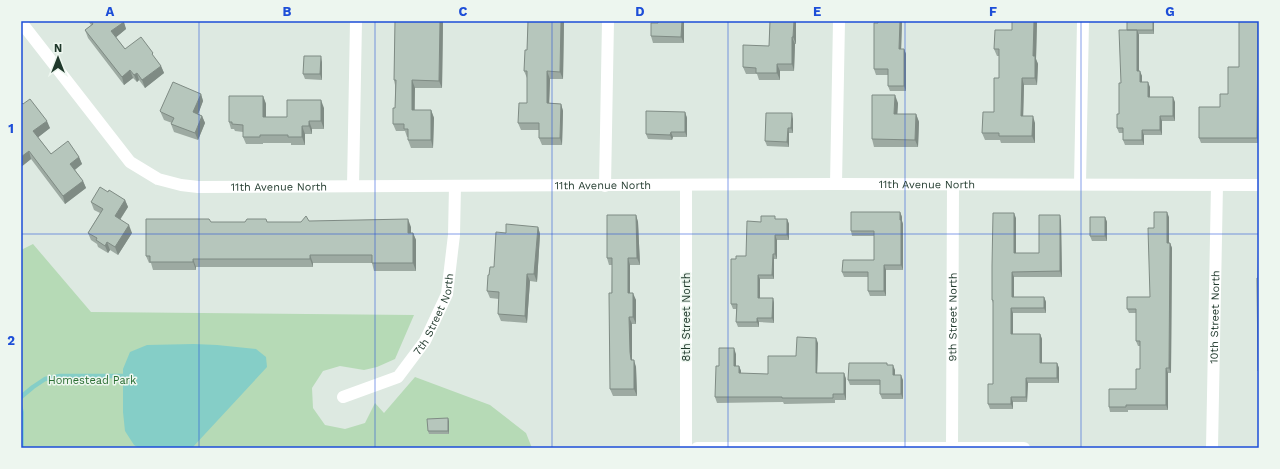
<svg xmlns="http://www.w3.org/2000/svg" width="1280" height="469" viewBox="0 0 1280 469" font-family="'Work Sans',sans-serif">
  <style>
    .green { fill: #b6dab6 }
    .water { fill: #85cec7 }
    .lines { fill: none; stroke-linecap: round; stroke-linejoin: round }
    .stream { stroke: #85cec7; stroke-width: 4.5 }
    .minor { stroke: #fff; stroke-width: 12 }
    .wall { fill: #9daaa2 }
    .shaded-wall { fill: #7f8b84 }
    .building { fill: #b6c6bc; stroke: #7f8b84 }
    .grid { fill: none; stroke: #1d4ed8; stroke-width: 1; stroke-opacity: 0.55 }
    .labels { text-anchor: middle; stroke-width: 3; stroke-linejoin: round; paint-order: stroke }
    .street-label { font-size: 11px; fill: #1f382b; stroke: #edf6ef }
    .park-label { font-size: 11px; fill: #2a6e33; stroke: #edf6ef }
    .neatline { fill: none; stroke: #1d4ed8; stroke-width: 1.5 }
    .grid-label { font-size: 13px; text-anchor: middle; font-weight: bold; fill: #1d4ed8 }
  </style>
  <rect width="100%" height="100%" fill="#dde9e1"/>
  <path class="green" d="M 33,244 L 91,312 L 414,315 L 395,359 L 377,367 L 364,370 L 340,366 L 323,371 L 312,388 L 313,408 L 325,425 L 345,429 L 365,423 L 375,403 L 384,413 L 415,377 L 490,405 L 526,433 L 532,448 L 21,448 L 21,250 Z"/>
  <path class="water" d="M 194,344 L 217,345 L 256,349 L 266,357 L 267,367 L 192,448 L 139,448 L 134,445 L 125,431 L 123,412 L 123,369 L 130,352 L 147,345 Z
    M 21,401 L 24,412 L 24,448 L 21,448 Z"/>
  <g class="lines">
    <path class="stream" d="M 21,397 L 33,387 L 45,379 L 60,376 L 128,376"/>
    <g class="minor">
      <path id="s1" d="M 21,22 L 130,162 L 158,179 L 181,185 L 198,187 L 836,184 L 1259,185"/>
      <path d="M 836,184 L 839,21"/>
      <path d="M 1080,184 L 1083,21"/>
      <path d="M 686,185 L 686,448"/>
      <path d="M 353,186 L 356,21"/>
      <path d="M 605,186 L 608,21"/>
      <path id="s2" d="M 343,397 L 398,377 L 425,341 L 447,294 L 454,235 L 455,186"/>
      <path d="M 697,448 L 1024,448"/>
      <path id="s3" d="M 952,448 L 953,185"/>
      <path id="s4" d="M 1212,448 L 1217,185"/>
    </g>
  </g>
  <path class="wall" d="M 88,21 L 123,21 L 126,29 L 116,37 L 125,49 L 156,60 L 161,66 L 164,73 L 145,88 L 139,80 L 137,82 L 133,78 L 124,85 L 88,38 L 85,30 L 91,25 Z
    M 395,21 L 443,21 L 442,88 L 415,88 L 415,110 L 431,110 L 434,118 L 433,148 L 411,148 L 408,140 L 408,137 L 407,137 L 405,131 L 396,131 L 393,124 L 395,108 L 395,85 L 394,80 Z
    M 528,21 L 564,21 L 563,79 L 550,79 L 549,103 L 561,104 L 563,111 L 562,145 L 542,145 L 539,138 L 539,130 L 521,130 L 518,123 L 527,103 L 527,78 L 524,71 L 527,50 Z
    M 658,21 L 684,21 L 684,43 L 653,43 L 651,36 L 658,23 Z
    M 770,21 L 796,21 L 796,44 L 795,44 L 794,71 L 780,71 L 780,80 L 759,80 L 757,74 L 746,74 L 743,67 L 769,46 Z
    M 878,21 L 902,21 L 901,49 L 904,49 L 906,54 L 906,91 L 890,91 L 888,86 L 888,75 L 876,75 L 874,69 Z
    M 1012,21 L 1037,21 L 1036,59 L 1038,64 L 1037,85 L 1024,85 L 1023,116 L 1035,123 L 1035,143 L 1001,143 L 1000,140 L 985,140 L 982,133 L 994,112 L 999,78 L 999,56 L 997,56 L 994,49 L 1012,30 Z
    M 1127,21 L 1154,21 L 1154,34 L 1139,34 L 1139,71 L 1142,76 L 1142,82 L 1150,87 L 1150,97 L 1175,102 L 1175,121 L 1162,121 L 1162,135 L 1144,135 L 1144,145 L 1125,145 L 1123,140 L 1123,133 L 1119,133 L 1117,128 L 1119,114 L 1121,83 L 1127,30 Z
    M 1259,21 L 1259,143 L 1201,143 L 1199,138 L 1220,107 L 1228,94 L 1239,67 Z
    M 322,62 L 322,80 L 305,79 L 303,74 Z
    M 201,94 L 203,101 L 198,114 L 202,116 L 205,123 L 198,140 L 174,132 L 171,124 L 172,123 L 164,120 L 160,111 Z
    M 263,96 L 266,104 L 266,117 L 287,117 L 324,108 L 324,129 L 312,129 L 312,134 L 305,134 L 305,145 L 291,145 L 291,143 L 263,143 L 263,144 L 246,144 L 243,137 L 243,132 L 235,131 L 234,129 L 231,129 L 229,122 Z
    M 21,102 L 23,104 L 50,128 L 38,137 L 51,154 L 79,157 L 82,164 L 75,170 L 83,181 L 86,188 L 65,204 L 31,159 L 21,167 Z
    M 898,103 L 897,114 L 916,114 L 919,122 L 918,147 L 874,147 L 872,139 Z
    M 685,112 L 687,118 L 687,137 L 673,137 L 672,140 L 648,139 L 646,134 Z
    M 793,119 L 793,133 L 789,133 L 789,147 L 767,146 L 765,141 Z
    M 108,192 L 125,200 L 128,207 L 120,220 L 132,233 L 118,255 L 110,250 L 108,253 L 98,247 L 97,244 L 91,240 L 88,233 L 100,213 L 94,210 L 91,202 Z
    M 900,212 L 902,217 L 902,221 L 903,224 L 903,270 L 886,270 L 886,296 L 870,296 L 868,291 L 868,277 L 844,277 L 842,272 L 874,260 L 874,236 L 852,236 L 851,231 Z
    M 636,215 L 638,222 L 640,265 L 630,265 L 630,293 L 636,300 L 636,324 L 632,324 L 632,359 L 636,367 L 637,396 L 613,396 L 610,389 L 612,265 L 609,265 L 607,258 Z
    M 1105,217 L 1107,222 L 1107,241 L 1092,241 L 1090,236 Z
    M 1169,217 L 1169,243 L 1170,243 L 1172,248 L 1171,373 L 1168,373 L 1168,410 L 1128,410 L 1128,412 L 1110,412 L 1109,407 L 1136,389 L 1140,369 L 1140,346 L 1138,346 L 1136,341 L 1136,313 L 1129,313 L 1127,309 L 1150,297 Z
    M 1016,218 L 1016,253 L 1039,253 L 1061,220 L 1062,277 L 1014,277 L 1014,297 L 1044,297 L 1046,302 L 1046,313 L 1013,313 L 1013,334 L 1040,334 L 1042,339 L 1042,363 L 1057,363 L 1059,368 L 1059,383 L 1028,383 L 1027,402 L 1013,402 L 1013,409 L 990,409 L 988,404 L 993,384 L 993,303 L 992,300 Z
    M 776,219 L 787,219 L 789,224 L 789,240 L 777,240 L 777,259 L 774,259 L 774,279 L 760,279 L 760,298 L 773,298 L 774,303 L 774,323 L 759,322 L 759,327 L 738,327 L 736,322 L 736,309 L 733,309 L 731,304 L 736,259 L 746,256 L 761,222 Z
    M 309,221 L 411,227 L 411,233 L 413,233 L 416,240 L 416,271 L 374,271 L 372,263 L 313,263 L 313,267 L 196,267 L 196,270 L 153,270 L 151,263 L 149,263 L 146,256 L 211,222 L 301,222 Z
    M 538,227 L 540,234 L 537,282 L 530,281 L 527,323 L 501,321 L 498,314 L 499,299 L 490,298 L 487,291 L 489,275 L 494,267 L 506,233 Z
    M 818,343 L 817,373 L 844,373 L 846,379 L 846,400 L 835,400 L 835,403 L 784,404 L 783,402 L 717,403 L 715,397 L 719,366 L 736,354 L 736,366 L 739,366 L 741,371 L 741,374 L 768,374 Z
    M 887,365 L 895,370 L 895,375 L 903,380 L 903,399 L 882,399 L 880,394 L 880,385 L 850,385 L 848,380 Z
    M 449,421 L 449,434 L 429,434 L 428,431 Z"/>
  <path class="shaded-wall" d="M 440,21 L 443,21 L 442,88 L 439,81 Z
    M 561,21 L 564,21 L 563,79 L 560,72 Z
    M 682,21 L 684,21 L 684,43 L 681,37 Z
    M 794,21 L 796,21 L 796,44 L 793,37 Z
    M 900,21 L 902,21 L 901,54 L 899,49 Z
    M 1034,21 L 1037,21 L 1036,59 L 1038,64 L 1037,85 L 1035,78 L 1033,56 Z
    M 1153,21 L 1154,21 L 1154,34 L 1153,30 Z
    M 1258,21 L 1259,21 L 1259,143 L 1257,138 Z
    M 124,22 L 126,29 L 114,39 L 111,31 Z
    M 1137,30 L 1139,35 L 1139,76 L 1137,71 Z
    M 792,37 L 795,44 L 794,71 L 792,64 Z
    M 904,49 L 906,54 L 906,91 L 904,86 Z
    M 321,56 L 322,62 L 322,80 L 320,74 Z
    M 777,64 L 780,71 L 780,80 L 777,73 Z
    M 161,66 L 164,73 L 145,88 L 142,80 Z
    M 130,70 L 133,78 L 124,85 L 122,77 Z
    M 547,71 L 550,79 L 549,110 L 547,103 Z
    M 1140,71 L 1142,76 L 1142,87 L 1140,82 Z
    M 137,73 L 139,80 L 137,82 L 134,75 Z
    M 1022,78 L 1024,85 L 1023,123 L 1021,116 Z
    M 412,80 L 415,88 L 414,118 L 412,110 Z
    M 1148,82 L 1150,87 L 1150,102 L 1148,97 Z
    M 201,94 L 203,101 L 196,120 L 193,112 Z
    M 895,95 L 898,103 L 897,121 L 894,114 Z
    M 263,96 L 266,104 L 266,125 L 263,117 Z
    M 1173,97 L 1175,102 L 1175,121 L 1173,116 Z
    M 321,100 L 324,108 L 324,129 L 321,121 Z
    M 561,104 L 563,111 L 562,145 L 560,138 Z
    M 431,110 L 434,118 L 433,148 L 431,140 Z
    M 685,112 L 687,118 L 687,137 L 685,132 Z
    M 792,113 L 793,119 L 793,133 L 791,128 Z
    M 916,114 L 919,122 L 918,147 L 915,140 Z
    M 202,116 L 205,123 L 198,140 L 195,133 Z
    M 1033,116 L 1035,123 L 1035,143 L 1032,136 Z
    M 1160,116 L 1162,121 L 1162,135 L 1160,130 Z
    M 47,121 L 50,128 L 36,139 L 33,131 Z
    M 309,121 L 312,129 L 312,134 L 309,126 Z
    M 302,126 L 305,134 L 305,145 L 302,137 Z
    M 788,128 L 789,133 L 789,147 L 787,142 Z
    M 1142,130 L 1144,135 L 1144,145 L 1142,140 Z
    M 671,132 L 673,137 L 672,140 L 670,135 Z
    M 29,151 L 31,159 L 21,167 L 21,157 Z
    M 79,157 L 82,164 L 73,171 L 70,164 Z
    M 83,181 L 86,188 L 65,204 L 63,196 Z
    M 125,200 L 128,207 L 117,224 L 115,216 Z
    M 900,212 L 902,217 L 902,221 L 903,224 L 903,270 L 901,265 Z
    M 1167,212 L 1169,217 L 1169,248 L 1167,243 Z
    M 1014,213 L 1016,218 L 1016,258 L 1014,253 Z
    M 636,215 L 638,222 L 640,265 L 637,258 Z
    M 1060,215 L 1061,220 L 1062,277 L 1060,271 Z
    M 1105,217 L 1107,222 L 1107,241 L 1105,236 Z
    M 408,219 L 411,227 L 411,240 L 408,233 Z
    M 787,219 L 789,224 L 789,240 L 787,235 Z
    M 129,225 L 132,233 L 118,255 L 115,247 Z
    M 538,227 L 540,234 L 537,282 L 534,274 Z
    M 413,233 L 416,240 L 416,271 L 413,263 Z
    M 775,235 L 777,240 L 777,259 L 775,254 Z
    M 107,242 L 110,250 L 108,253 L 105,246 Z
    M 1170,243 L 1172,248 L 1171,373 L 1169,368 Z
    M 773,254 L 774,259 L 774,279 L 772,275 Z
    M 310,255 L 313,263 L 313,267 L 310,259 Z
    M 628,258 L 630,265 L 630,300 L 628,293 Z
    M 193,259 L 196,267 L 196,270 L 193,262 Z
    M 884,265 L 886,270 L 886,296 L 884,291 Z
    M 1012,272 L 1014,277 L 1014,302 L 1012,297 Z
    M 527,274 L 530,281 L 527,323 L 525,316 Z
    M 758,275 L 760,279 L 760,303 L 758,298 Z
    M 633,293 L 636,300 L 636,324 L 633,317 Z
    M 1044,297 L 1046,302 L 1046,313 L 1044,308 Z
    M 773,298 L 774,303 L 774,323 L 772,318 Z
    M 1011,308 L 1013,313 L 1013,339 L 1011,334 Z
    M 629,317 L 632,324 L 632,359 L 633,367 L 631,360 L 630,352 Z
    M 757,318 L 759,322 L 759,327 L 757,322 Z
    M 1040,334 L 1042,339 L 1042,368 L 1040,363 Z
    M 816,338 L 818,343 L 817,378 L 816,373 Z
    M 734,348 L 736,354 L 736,371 L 734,366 Z
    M 634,360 L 636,367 L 637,396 L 634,389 Z
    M 1057,363 L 1059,368 L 1059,383 L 1057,378 Z
    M 893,365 L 895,370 L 895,380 L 893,375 Z
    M 739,366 L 741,371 L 741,379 L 739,373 Z
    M 1166,368 L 1168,373 L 1168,410 L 1166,405 Z
    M 844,373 L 846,379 L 846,400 L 844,394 Z
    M 901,375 L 903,380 L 903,399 L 901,394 Z
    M 1026,378 L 1028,383 L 1027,402 L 1026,397 Z
    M 1011,397 L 1013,402 L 1013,409 L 1011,404 Z
    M 448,418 L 449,421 L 449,434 L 448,431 Z"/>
  <path class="building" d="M 91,21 L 123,21 L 124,22 L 111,31 L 125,49 L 141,37 L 153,53 L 152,54 L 161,66 L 142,80 L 137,73 L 134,75 L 130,70 L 122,77 L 85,30 L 93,24 Z
    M 395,21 L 440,21 L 439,81 L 412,80 L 412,110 L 431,110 L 431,140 L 408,140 L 408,129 L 404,129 L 404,124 L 393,124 L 393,108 L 395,108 L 396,80 L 394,80 Z
    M 528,21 L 561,21 L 560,72 L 547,71 L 547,103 L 561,104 L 560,138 L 539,138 L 539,123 L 518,123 L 519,103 L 527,103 L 527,71 L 524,71 L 525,50 L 527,50 Z
    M 658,21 L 682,21 L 681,37 L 651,36 L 651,23 L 658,23 Z
    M 770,21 L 794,21 L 793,37 L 792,37 L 792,64 L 777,64 L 777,73 L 756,73 L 756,68 L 743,67 L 743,45 L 769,46 Z
    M 878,21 L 900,21 L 899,49 L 904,49 L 904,86 L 888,86 L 888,69 L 874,69 L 874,23 L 878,23 Z
    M 1012,21 L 1034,21 L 1033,56 L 1035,56 L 1035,78 L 1022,78 L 1021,116 L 1033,116 L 1032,136 L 999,136 L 999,133 L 982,133 L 983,112 L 994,112 L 994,78 L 999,78 L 999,49 L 994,49 L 995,30 L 1012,30 Z
    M 1127,21 L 1153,21 L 1153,30 L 1127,30 Z
    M 1239,21 L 1258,21 L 1257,138 L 1199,138 L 1199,107 L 1220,107 L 1220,94 L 1228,94 L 1228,67 L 1239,67 Z
    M 1119,30 L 1137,30 L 1137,71 L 1140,71 L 1140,82 L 1148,82 L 1148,97 L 1173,97 L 1173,116 L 1160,116 L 1160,130 L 1142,130 L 1142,140 L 1123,140 L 1123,128 L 1117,128 L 1117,114 L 1119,114 L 1119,83 L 1121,83 Z
    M 304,56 L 321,56 L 320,74 L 303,74 Z
    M 173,82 L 201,94 L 193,112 L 202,116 L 195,133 L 171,124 L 174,118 L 161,112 L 160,111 Z
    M 872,95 L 895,95 L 894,114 L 916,114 L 915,140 L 872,139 Z
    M 229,96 L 263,96 L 263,117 L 287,117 L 287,100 L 321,100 L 321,121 L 309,121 L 309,126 L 302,126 L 302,137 L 288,137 L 288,135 L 260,135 L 260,137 L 243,137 L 243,125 L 232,124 L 232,122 L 229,122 Z
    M 30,99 L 47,121 L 33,131 L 51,154 L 68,141 L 79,157 L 70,164 L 83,181 L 63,196 L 29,151 L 21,157 L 21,102 L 23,104 Z
    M 646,111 L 685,112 L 685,132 L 671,132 L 670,135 L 646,134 Z
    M 766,113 L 792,113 L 791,128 L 788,128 L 787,142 L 765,141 Z
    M 100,187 L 108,192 L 109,190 L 125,200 L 115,216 L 129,225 L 115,247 L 107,242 L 105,246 L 96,240 L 97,238 L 88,233 L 103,209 L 91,202 Z
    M 851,212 L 900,212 L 900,220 L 901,220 L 901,265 L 884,265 L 884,291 L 868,291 L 868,272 L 842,272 L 843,260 L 874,260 L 874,231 L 851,231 Z
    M 1154,212 L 1167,212 L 1167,243 L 1170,243 L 1169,368 L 1166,368 L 1166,405 L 1126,405 L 1126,407 L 1109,407 L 1109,389 L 1136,389 L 1136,369 L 1140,369 L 1140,341 L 1136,341 L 1136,309 L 1127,309 L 1127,297 L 1150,297 L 1148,228 L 1154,228 Z
    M 993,213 L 1014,213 L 1014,253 L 1039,253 L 1039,215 L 1060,215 L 1060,271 L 1012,272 L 1012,297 L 1044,297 L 1044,308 L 1011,308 L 1011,334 L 1040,334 L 1040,363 L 1057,363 L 1057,378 L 1026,378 L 1026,397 L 1011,397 L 1011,404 L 988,404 L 988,384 L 993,384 L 993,300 L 992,300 L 992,266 Z
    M 607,215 L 636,215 L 637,258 L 628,258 L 628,293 L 633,293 L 633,317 L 629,317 L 630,352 L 631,360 L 634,360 L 634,389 L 610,389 L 609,293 L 612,293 L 612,258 L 607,258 Z
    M 306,216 L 309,221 L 408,219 L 408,233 L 413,233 L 413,263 L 372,263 L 372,255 L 310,255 L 310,259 L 193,259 L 193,262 L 150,262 L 150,256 L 146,256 L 146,219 L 209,219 L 211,222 L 245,222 L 247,219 L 266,219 L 267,222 L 301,222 Z
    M 761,216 L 775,216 L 775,219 L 787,219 L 787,235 L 775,235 L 775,254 L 773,254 L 772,275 L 758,275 L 758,298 L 773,298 L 772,318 L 757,318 L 757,322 L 736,322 L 737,304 L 731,304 L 731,259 L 736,259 L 736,256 L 746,256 L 747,221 L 761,222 Z
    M 1090,217 L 1105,217 L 1105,236 L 1090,236 Z
    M 1259,223 L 1259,371 L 1258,371 L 1257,278 L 1258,278 Z
    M 506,224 L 538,227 L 534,274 L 527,274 L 525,316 L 498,314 L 499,292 L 487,291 L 488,275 L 489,275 L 490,267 L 494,267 L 496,232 L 506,233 Z
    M 797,337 L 816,338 L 816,373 L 844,373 L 844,394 L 833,394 L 833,398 L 782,398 L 782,397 L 715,397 L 716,366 L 719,366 L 719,348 L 734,348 L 734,366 L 739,366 L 739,373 L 768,374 L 768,356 L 796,356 Z
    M 849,363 L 887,363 L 887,365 L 893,365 L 893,375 L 901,375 L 901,394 L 880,394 L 880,380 L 848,380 Z
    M 448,418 L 448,431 L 428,431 L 427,419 Z"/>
  <path class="grid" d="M 199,21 L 199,448M 375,21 L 375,448M 552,21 L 552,448M 728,21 L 728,448M 905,21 L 905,448M 1081,21 L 1081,448M 21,234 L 1259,234"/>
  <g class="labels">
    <g class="street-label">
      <text dy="4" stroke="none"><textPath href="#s1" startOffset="980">11th Avenue North</textPath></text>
      <text dy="4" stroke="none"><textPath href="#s1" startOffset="656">11th Avenue North</textPath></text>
      <text dy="4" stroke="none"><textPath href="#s1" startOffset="332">11th Avenue North</textPath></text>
      <text dy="4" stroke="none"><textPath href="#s2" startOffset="132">7th Street North</textPath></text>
      <text transform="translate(686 317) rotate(-90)" y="4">8th Street North</text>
      <text dy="4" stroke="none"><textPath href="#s3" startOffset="131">9th Street North</textPath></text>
      <text dy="4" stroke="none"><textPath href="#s4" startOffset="131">10th Street North</textPath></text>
    </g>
    <g class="park-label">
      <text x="92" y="384">Homestead Park</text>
    </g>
  </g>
  <rect width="1280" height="469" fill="none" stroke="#edf6ef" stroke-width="44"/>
  <g transform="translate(58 58)" stroke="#edf6ef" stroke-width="3" paint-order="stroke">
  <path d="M0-3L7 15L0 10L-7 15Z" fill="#1f382b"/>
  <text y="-6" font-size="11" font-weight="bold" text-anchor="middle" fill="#1f382b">N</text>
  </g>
  <rect x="22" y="22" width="1236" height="425" class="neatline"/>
  <g class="grid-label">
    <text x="110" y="16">A</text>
    <text x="287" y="16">B</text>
    <text x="463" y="16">C</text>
    <text x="640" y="16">D</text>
    <text x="817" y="16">E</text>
    <text x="993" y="16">F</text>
    <text x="1170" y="16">G</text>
    <text x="11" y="133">1</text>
    <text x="11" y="345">2</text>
  </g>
</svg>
